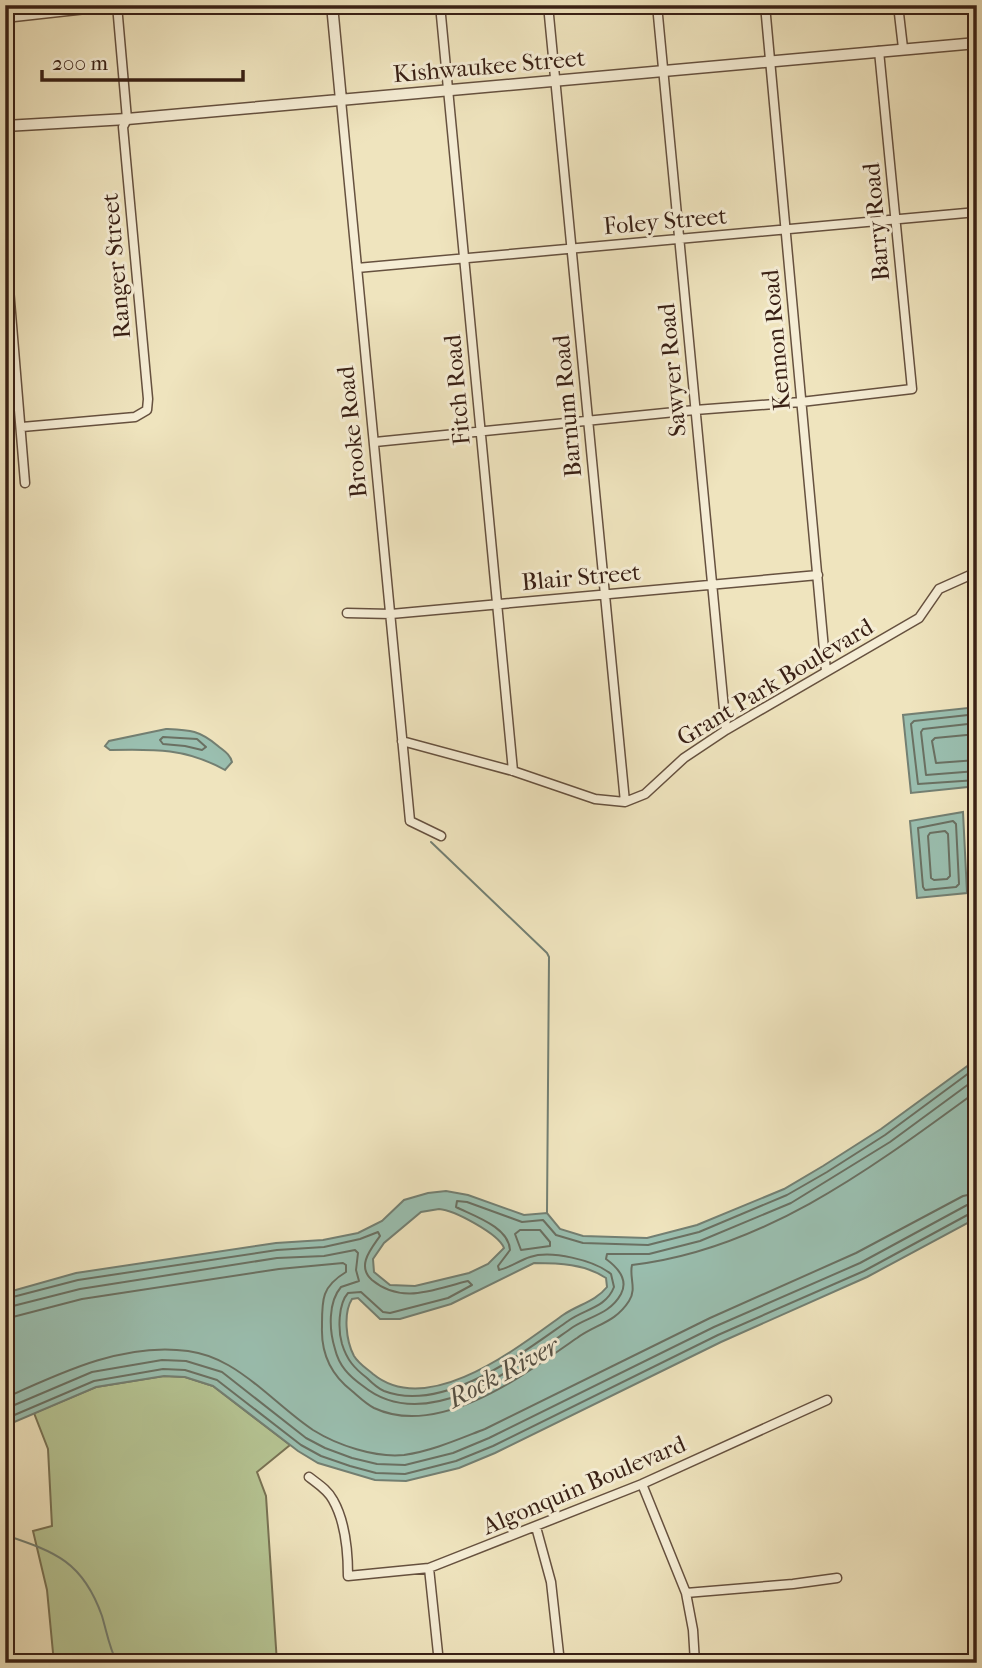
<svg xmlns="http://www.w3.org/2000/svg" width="982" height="1668" viewBox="0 0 982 1668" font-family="'IM FELL French Canon',serif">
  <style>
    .green { fill: #b6c594; stroke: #787254; stroke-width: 2 }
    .water { fill: #9abfb0; stroke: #737f72; stroke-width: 2; fill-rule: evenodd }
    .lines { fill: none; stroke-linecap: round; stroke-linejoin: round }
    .shore { stroke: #6a7062; stroke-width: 2 }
    .stream { stroke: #737f72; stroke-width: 2 }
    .minor-casing { stroke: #66513f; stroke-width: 11 }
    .tertiary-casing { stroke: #66513f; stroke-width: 13 }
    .minor { stroke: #f5edd5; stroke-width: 8 }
    .tertiary { stroke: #f5edd5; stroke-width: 10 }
    .labels { text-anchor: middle; stroke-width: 6; stroke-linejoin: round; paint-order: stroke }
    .street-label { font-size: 24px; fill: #392015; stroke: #f5edd5 }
    .water-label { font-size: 26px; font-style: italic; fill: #565044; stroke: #f5edd5 }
  </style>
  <rect width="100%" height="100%" fill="#efe4be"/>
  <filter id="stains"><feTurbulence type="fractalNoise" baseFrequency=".00286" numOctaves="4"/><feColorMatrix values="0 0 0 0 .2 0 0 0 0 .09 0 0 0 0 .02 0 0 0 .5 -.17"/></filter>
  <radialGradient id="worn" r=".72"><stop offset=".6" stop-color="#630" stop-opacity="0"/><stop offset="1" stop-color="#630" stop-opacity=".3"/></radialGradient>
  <path class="green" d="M 164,1376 L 185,1377 L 213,1386 L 290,1445 L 257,1472 L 266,1496 L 277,1663 L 54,1663 L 47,1590 L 33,1531 L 52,1526 L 48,1449 L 34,1413 L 96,1387 Z"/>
  <path class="water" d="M 977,707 L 977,786 L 911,793 L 903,715 Z
    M 166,729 C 190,730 199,730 218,746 C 224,751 230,754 232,762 L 225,770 C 186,748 154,749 110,750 L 105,746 L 109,741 Z
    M 963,812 L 967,893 L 917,898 L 910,821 Z
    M 977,1059 L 977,1218 L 867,1277 L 721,1342 L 495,1453 L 459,1468 L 406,1481 L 375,1480 L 318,1463 L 298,1451 L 213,1386 L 185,1377 L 164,1376 L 96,1387 L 5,1426 L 5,1293 L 76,1273 L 276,1243 L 323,1240 L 358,1233 L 382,1221 L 404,1200 L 428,1193 L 446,1191 L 468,1195 L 524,1215 L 547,1213 L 560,1229 L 583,1236 L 647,1238 L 697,1225 L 784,1189 L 823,1166 L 881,1129 ZM 439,1209 C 454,1210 499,1234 504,1248 L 488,1264 L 469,1273 L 415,1286 L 390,1285 L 374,1272 L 373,1259 L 384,1243 L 421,1212 ZM 534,1263 C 559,1263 585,1264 606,1278 L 607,1287 C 595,1302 579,1304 563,1315 C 517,1348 428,1419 373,1374 C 366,1368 359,1364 354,1356 C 346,1341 343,1313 352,1299 L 358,1298 L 380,1319 L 400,1319 L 451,1304 Z"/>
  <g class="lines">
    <path class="shore" d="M 977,714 L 914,721 L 911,724 L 918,784 L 977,780
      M 977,723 L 923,729 L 921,732 L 926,775 L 977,771
      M 977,734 L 935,738 L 932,741 L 936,763 L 977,760
      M 163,737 L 197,739 L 206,747 L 202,750 L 185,746 L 163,744 L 160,740 Z
      M 953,821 L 956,824 L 959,884 L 956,887 L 925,890 L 923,887 L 918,828 Z
      M 945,831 L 948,834 L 950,876 L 947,879 L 934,880 L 931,878 L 928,836 L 930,833 Z
      M 520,1230 L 540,1230 L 550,1242 L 550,1246 L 521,1250 L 515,1234 Z
      M 5,1299 L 78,1280 L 277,1250 L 324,1247 L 360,1239 L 378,1232 L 380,1236 C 371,1249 356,1266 372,1280 C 402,1305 434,1289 468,1281 L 472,1285 L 448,1298 L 390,1313 L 383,1312 L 361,1292 L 348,1293 C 338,1304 338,1330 342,1344 C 347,1360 354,1368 367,1378 C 372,1383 377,1388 384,1391 C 444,1414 522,1353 568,1321 C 584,1309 606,1308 614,1287 L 611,1274 C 594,1260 551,1250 530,1257 C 520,1260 509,1268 499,1270 L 498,1266 L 510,1250 C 509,1227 474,1216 456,1207 L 457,1201 L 467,1202 L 522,1222 L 543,1220 L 556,1235 L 583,1243 L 648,1245 L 699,1232 L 787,1195 L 827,1172 L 885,1135 L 977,1067
      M 5,1308 L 80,1289 L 277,1258 L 324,1256 L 355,1250 L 358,1253 L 356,1270 L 359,1281 L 341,1287 C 328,1302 329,1330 335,1349 C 339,1366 349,1376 363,1386 C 427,1438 519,1365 573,1327 C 590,1316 610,1314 621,1294 C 629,1279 617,1267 606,1259 L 607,1254 L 649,1254 L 700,1241 L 791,1203 L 890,1142 L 977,1078
      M 5,1319 L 82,1299 L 279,1269 L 343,1263 L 346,1265 L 346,1272 C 321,1287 322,1300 322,1327 C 321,1354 331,1375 352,1391 C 359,1397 366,1404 374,1408 C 440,1439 525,1374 577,1338 C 596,1324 615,1323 629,1301 C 637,1289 629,1277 632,1265 C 763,1250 873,1167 977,1091
      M 5,1398 C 62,1372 125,1342 188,1351 C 218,1355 241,1372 263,1390 C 279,1403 295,1418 313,1430 C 337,1445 375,1458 404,1455 C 432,1451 459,1439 485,1429 L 710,1318 L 856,1253 L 963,1196 L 977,1193
      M 5,1409 L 92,1372 L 162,1360 L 186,1361 L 222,1372 L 306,1438 L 325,1448 L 352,1458 L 377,1464 L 405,1465 L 453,1453 L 489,1438 L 714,1327 L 860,1263 L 967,1205 L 977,1204
      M 5,1419 L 94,1381 L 163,1369 L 185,1370 L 217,1380 L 301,1445 L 321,1456 L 350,1466 L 376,1473 L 405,1474 L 456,1461 L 493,1446 L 718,1335 L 864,1271 L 971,1213 L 977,1212"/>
    <path class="stream" d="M 431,842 L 547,953 L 549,957 L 547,1213
      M 5,1535 C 56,1552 83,1562 102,1616 C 107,1633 109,1647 117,1663"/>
    <defs>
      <path id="minor" d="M 440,5 L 513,771
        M 548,5 L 625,802
        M 657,5 L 726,730
        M 765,5 L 826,671
        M 898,5 L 903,48
        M 5,18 L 122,5
        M 341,100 L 410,821 L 441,836
        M 5,240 L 25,483
        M 357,268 L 977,212
        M 22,427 L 135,417 L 147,410 L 148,399 L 123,127 L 127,119 L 117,5
        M 375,442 L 695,410 L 801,402 L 912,389 L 879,51
        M 347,613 L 391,614 L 818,575
        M 402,741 L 513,771 L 595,799 L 625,802 L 645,794 L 684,758 L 726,730 L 919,618 L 939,589 L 977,572
        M 309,1477 C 318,1484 328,1490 333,1500 C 345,1521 348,1552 348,1576 L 429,1568 L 642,1484 L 827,1400
        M 642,1484 L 686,1593 L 693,1630 L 695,1663
        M 536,1527 L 551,1582 L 560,1663
        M 429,1568 L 439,1663
        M 686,1593 L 793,1584 L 837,1578"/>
      <path id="tertiary" d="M 332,5 L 341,100
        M 5,126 L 127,119 L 977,43"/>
    </defs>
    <use href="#minor" class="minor-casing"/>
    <use href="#tertiary" class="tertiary-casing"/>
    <use href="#minor" class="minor"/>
    <use href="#tertiary" class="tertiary"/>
  </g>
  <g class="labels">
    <g class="street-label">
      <text transform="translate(489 66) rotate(-5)" y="8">Kishwaukee Street</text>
      <text transform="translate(665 221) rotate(-5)" y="8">Foley Street</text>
      <text transform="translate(876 222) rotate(-95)" y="8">Barry Road</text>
      <text transform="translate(116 266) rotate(-95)" y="8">Ranger Street</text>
      <text transform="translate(776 340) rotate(-95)" y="8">Kennon Road</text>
      <text transform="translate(672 370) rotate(-95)" y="8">Sawyer Road</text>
      <text transform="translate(457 390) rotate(-95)" y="8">Fitch Road</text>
      <text transform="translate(567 406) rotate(-95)" y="8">Barnum Road</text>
      <text transform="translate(352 432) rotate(-96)" y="8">Brooke Road</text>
      <text transform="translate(581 577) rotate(-5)" y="8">Blair Street</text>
      <text transform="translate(775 682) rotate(-31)" y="8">Grant Park Boulevard</text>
      <text transform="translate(584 1485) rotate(-23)" y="8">Algonquin Boulevard</text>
    </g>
    <g class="water-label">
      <text transform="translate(503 1372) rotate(-28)" y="9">Rock River</text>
    </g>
  </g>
  <rect width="982" height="1668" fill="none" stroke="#efe4be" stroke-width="28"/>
  <rect x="7" y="7" width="968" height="1654" fill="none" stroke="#392015" stroke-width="3.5"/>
  <rect x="14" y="14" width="954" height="1640" fill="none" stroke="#392015" stroke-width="2"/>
  <path d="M42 70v10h201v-10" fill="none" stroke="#392015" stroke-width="3.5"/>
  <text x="52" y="70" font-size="21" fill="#392015" stroke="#f5edd5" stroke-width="5" paint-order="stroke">200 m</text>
  <rect width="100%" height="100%" filter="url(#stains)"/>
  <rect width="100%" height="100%" fill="url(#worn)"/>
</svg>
